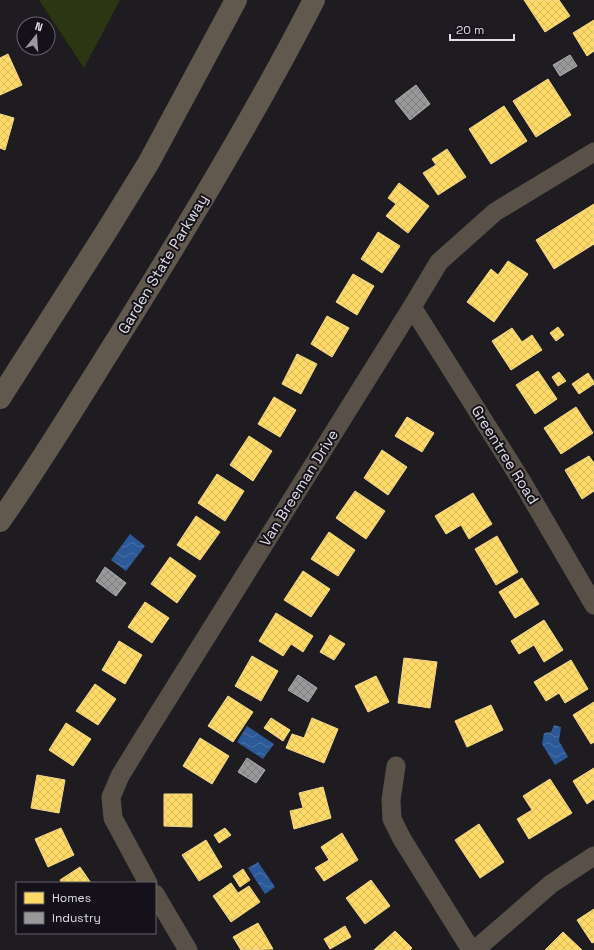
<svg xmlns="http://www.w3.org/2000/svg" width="594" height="950" viewBox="0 0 594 950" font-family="'Space Grotesk',sans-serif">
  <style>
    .grass { fill: #2c3612 }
    .water { fill: url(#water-waves) }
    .homes { fill: url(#homes-cross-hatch); stroke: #f6da8c }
    .industry { fill: url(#industry-cross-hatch); stroke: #aeaeb0 }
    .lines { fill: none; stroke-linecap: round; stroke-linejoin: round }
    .street { stroke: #595148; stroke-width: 19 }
    .highway { stroke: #61584e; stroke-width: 22 }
    .labels { text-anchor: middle; stroke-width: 4; stroke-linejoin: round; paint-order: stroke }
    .street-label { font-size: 15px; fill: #e0dee4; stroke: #14111a }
  </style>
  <defs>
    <pattern id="water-waves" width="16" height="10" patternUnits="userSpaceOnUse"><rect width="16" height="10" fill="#2c5a99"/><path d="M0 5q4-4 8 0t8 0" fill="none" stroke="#4a71a7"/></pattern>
    <pattern id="homes-cross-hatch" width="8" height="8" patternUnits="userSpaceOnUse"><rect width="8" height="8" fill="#ffd966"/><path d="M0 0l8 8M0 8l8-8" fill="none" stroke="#d9bb5f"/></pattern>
    <pattern id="industry-cross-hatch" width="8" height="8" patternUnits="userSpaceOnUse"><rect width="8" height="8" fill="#999"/><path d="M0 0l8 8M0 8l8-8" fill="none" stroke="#7f7f80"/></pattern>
  </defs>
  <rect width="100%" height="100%" fill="#1e1c21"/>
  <path class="grass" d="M 39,0 L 120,0 L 84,68 Z"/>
  <path class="water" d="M 130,534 L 145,546 L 126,571 L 111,560 Z
    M 554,725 L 561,727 L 559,741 L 568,757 L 555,765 L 542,744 L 544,733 L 551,732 Z
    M 247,726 L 274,744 L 263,759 L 237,742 Z
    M 258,862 L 275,887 L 265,894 L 248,868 Z"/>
  <path class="homes" d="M 524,0 L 559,0 L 570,16 L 545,32 Z
    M 594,20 L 594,51 L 587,56 L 573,33 Z
    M 8,54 L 22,85 L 0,95 L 0,58 Z
    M 548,79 L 571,115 L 536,137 L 513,101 Z
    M 504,106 L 527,141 L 491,164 L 469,129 Z
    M 0,114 L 14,118 L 5,150 L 0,148 Z
    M 447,149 L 466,177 L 438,195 L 423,173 L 436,165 L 432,159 Z
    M 399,183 L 429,206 L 408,233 L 386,216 L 396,204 L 388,198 Z
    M 594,204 L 594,244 L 554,269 L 536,240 Z
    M 378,232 L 400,246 L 382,273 L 361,259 Z
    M 508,261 L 528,274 L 494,322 L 467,302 L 491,269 L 498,275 Z
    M 353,274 L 374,286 L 357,315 L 336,302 Z
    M 327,316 L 349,328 L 332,357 L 311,344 Z
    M 558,327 L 564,335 L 556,341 L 550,333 Z
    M 512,328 L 522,342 L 532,335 L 542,350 L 511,370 L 492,341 Z
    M 297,354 L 317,364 L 301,394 L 282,384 Z
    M 538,371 L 557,399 L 535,414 L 516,385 Z
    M 559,372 L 566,381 L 558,386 L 552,377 Z
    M 588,373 L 594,382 L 594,384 L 579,394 L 572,384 Z
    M 274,397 L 296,410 L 280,437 L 258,424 Z
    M 576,407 L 593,433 L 561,454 L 544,428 Z
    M 407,417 L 434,433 L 422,452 L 395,436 Z
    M 249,436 L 272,451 L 253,481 L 230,465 Z
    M 382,450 L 407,467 L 388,495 L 364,478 Z
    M 589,456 L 594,463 L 594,491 L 582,499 L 565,470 Z
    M 217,474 L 244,491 L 225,521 L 198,503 Z
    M 355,491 L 385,511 L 366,539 L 336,518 Z
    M 473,493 L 492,524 L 469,539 L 461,525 L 446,534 L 435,516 Z
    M 196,516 L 220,532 L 200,560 L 177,545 Z
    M 329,532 L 355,550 L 338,576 L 311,559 Z
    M 497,536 L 518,572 L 496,585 L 475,549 Z
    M 170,557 L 196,576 L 177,603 L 151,584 Z
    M 303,571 L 330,589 L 311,617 L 284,600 Z
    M 522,578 L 539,604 L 515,618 L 499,592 Z
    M 145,602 L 169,618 L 152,643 L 128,627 Z
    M 276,613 L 313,636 L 303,652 L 291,644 L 283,656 L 259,641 Z
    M 544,620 L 563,650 L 544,662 L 534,645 L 519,654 L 511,641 Z
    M 330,635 L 345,644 L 334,660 L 320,652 Z
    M 119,641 L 142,655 L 125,684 L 102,670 Z
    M 252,656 L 278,671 L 261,701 L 235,686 Z
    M 404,658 L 437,662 L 430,708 L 398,703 Z
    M 571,660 L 588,689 L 565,703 L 559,693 L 546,701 L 534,682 Z
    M 376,676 L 389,702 L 368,712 L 355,686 Z
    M 95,684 L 116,699 L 98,725 L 76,711 Z
    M 228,696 L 253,712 L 233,742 L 208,726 Z
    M 594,702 L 594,742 L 591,744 L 573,715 Z
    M 491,705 L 503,730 L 467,747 L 455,721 Z
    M 271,718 L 290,730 L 283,741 L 264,728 Z
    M 312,718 L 338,729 L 324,763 L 286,748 L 292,734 L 304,738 Z
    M 66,723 L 91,739 L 73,766 L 49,750 Z
    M 200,738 L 229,756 L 212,784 L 183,766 Z
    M 594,768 L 594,799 L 587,804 L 573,781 Z
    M 37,775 L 65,780 L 59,813 L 31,808 Z
    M 550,779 L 572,813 L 529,839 L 517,819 L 532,810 L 523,796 Z
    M 323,787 L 331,818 L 294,829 L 290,811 L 303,808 L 299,793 Z
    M 164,794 L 192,794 L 192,827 L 164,826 Z
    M 479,824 L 504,862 L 480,878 L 455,840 Z
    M 61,828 L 74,855 L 48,867 L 35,839 Z
    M 225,828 L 231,835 L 219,843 L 214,835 Z
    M 342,833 L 358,860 L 324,881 L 315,868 L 329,860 L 321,847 Z
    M 206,840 L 222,867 L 199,881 L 182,855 Z
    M 80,867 L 91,883 L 62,883 L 60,880 Z
    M 243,869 L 250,880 L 240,887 L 233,876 Z
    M 371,880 L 390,906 L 365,924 L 346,898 Z
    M 231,883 L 238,893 L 249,886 L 260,902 L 231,922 L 213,896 Z
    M 594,909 L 594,942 L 592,943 L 577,920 Z
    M 258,923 L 273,949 L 241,950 L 233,937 Z
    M 345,926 L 351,937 L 330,949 L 324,939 Z
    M 395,931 L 412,948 L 410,950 L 374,950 Z
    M 563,932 L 582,950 L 545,950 Z"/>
  <path class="industry" d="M 570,55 L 577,66 L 560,76 L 553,65 Z
    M 416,85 L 430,104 L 410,120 L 395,101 Z
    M 105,567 L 126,583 L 116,596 L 96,581 Z
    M 298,675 L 317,688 L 308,702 L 288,690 Z
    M 247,758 L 265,770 L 256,783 L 238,772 Z"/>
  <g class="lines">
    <path class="street" d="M 412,307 L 521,480 L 594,605
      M 396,766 L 391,800 L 392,819 L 402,839 L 471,950
      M 148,883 L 113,818 L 111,797 L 120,776 L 142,740 L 412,307 L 439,262 L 495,212 L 594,152
      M 155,894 L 188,950
      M 475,950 L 551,884 L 594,856"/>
    <path class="highway" d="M 0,398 L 106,232 L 149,162 L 236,0
      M 0,521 C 42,461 80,398 119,336 C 188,226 255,115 314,0"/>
  </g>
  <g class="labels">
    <g class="street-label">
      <text transform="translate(163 264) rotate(-59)" y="5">Garden State Parkway</text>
      <text transform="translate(505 455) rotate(58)" y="5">Greentree Road</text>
      <text transform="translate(299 488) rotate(-58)" y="5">Van Breeman Drive</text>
    </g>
  </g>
  <rect x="16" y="882" width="140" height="52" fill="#14111a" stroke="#66636b"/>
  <rect x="24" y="892" width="20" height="12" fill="#ffd966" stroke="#66636b"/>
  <text x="52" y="902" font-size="12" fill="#e0dee4">Homes</text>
  <rect x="24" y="912" width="20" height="12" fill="#999999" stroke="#66636b"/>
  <text x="52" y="922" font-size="12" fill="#e0dee4">Industry</text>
  <g transform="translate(36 36) rotate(17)"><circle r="19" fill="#14111a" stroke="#66636b"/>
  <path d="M0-3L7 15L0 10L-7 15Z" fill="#9c9aa0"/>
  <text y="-6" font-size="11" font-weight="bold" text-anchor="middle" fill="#e0dee4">N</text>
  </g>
  <path d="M450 34v6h64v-6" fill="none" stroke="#e0dee4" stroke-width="2"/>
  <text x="456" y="34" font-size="12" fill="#e0dee4" stroke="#14111a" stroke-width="3" paint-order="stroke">20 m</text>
</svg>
